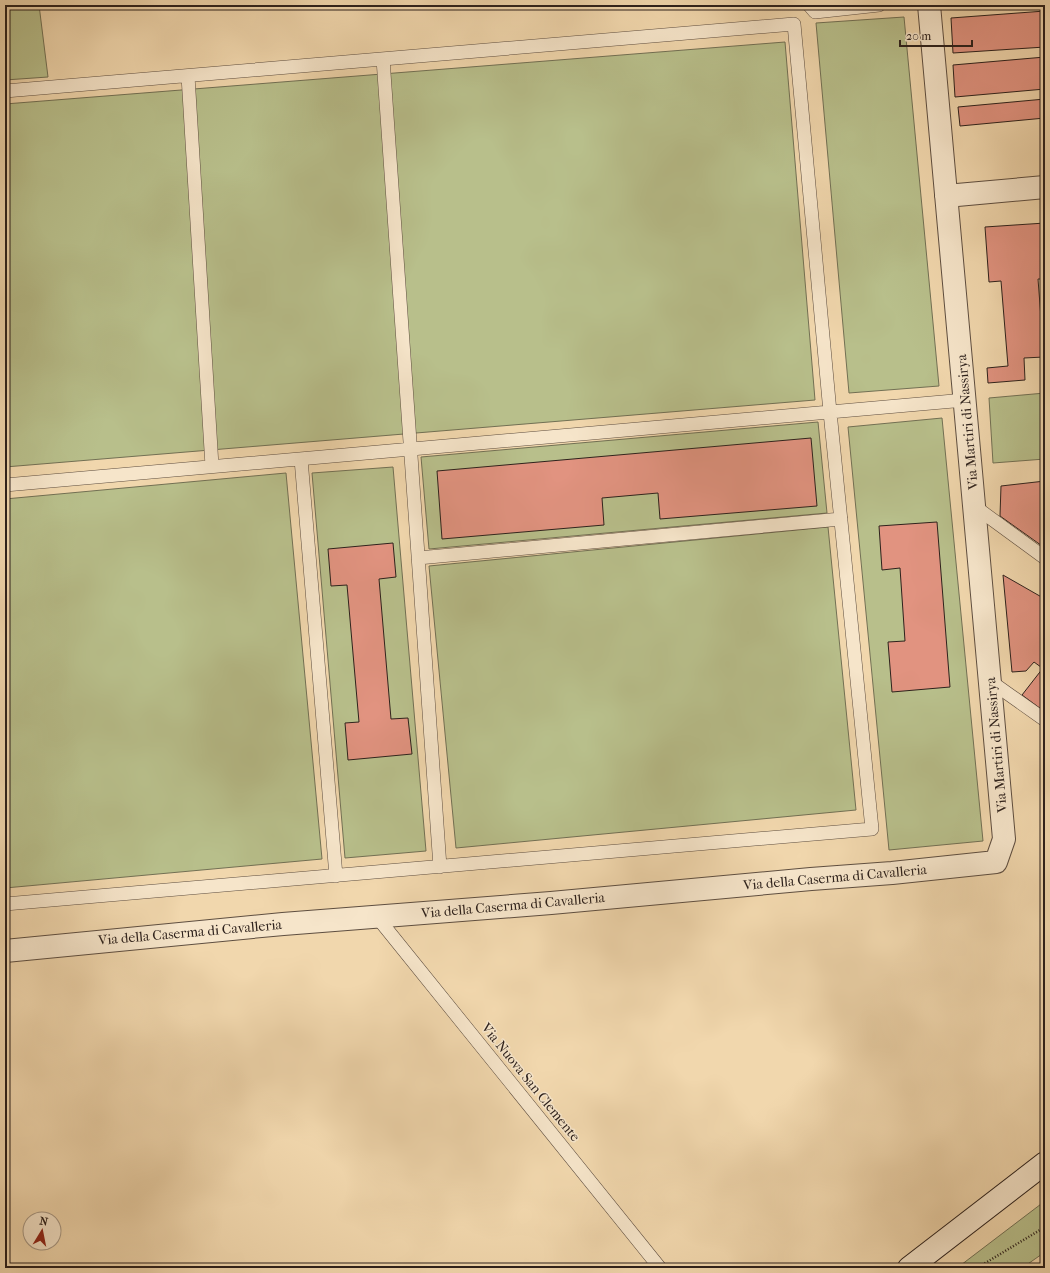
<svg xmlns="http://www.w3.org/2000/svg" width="1050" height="1273" viewBox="0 0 1050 1273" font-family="'IM FELL French Canon',serif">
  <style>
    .green { fill: #b8bf8b; stroke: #727054 }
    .building { fill: #e19380; stroke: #2d211c }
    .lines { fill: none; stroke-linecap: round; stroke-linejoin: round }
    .lane-casing { stroke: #5e4e40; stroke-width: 14 }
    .street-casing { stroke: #5e4e40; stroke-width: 24 }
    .secondary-casing { stroke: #2d211c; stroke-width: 24 }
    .path { stroke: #2d211c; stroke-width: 2.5; stroke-dasharray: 1 2; stroke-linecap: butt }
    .lane { stroke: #f6e5ca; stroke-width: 13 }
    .street { stroke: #f6e5ca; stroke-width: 22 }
    .secondary { stroke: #f6e5ca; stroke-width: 22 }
    .labels { text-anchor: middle; stroke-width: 3; stroke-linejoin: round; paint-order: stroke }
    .street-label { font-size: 14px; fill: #2d211c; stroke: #f6e5ca }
  </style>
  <rect width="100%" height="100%" fill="#f1d7ad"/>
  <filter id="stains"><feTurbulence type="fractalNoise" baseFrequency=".005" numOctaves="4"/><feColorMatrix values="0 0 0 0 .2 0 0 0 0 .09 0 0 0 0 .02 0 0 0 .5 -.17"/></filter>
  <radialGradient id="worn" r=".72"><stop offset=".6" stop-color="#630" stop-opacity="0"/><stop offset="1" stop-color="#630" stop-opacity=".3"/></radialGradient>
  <path class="green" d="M 5,5 L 39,5 L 48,77 L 5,80 Z
    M 904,17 L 939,386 L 849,393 L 816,23 Z
    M 785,42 L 815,400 L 5,467 L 5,104 Z
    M 1045,393 L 1045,459 L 993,463 L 989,398 Z
    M 942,418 L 983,841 L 889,850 L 848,427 Z
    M 818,422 L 827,513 L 429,549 L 421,457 Z
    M 393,467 L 426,851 L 345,858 L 312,473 Z
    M 286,473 L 322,859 L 5,888 L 5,499 Z
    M 828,527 L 856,810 L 456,848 L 429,566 Z
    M 1045,1201 L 1045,1252 L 1022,1268 L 957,1268 Z"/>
  <path class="building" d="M 1045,11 L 1045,47 L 953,53 L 951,18 Z
    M 1045,57 L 1045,89 L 955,97 L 953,65 Z
    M 1045,99 L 1045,118 L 960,126 L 958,107 Z
    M 1045,223 L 1045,279 L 1038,279 L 1044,357 L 1024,358 L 1025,380 L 988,383 L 987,368 L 1008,366 L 1001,281 L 989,282 L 985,227 Z
    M 811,438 L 817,506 L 660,519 L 658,493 L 602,498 L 604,525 L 442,539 L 437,471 Z
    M 1045,481 L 1045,548 L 1000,516 L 1001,486 Z
    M 937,522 L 950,687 L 892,692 L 888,642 L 905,641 L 900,568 L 882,570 L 879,526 Z
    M 393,543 L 396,577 L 379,579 L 391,719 L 408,718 L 412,754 L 348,760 L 345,723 L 359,722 L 347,585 L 331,586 L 328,549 Z
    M 1003,575 L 1045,599 L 1045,670 L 1034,662 L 1026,671 L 1012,672 Z
    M 1043,668 L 1045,670 L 1045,712 L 1022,695 Z"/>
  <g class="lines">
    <defs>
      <path id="lane" d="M 809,5 L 815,12 L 879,5
        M 383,59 L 440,867
        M 188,76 L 212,466
        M 5,91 L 794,24 L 830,412 L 872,829 L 5,904
        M 301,459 L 336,876
        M 5,485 L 965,400
        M 974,506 L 1045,558
        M 418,558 L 841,519
        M 990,681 L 1045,720
        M 377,917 L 660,1268"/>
      <path id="street" d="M 946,196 L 1045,187
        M 5,951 L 283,924 L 551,903 L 811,879 L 892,873 L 996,862 L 1004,839 L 929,5"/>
      <path id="secondary" d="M 909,1268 L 1045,1163"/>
    </defs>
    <use href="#lane" class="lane-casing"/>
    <use href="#street" class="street-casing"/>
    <use href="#secondary" class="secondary-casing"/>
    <path class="path" d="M 977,1268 L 1045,1227"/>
    <use href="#lane" class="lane"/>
    <use href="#street" class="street"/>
    <use href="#secondary" class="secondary"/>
  </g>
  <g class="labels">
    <g class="street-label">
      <text transform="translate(967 422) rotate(-95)" y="5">Via Martiri di Nassirya</text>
      <text transform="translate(996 745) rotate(-95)" y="5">Via Martiri di Nassirya</text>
      <text transform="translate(835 877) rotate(-5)" y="5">Via della Caserma di Cavalleria</text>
      <text transform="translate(513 905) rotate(-5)" y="5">Via della Caserma di Cavalleria</text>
      <text transform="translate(190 932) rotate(-5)" y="5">Via della Caserma di Cavalleria</text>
      <text transform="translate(531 1082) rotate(51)" y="5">Via Nuova San Clemente</text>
    </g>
  </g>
  <rect width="1050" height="1273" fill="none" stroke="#f1d7ad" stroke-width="20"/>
  <rect x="6" y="6" width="1038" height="1261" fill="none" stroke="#2d211c" stroke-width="2"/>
  <rect x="10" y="10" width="1030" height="1253" fill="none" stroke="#2d211c"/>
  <g transform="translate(42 1231) rotate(10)"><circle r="19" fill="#f6e5ca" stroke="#a69784"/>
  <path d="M0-3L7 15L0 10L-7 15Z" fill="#8f2418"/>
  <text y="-6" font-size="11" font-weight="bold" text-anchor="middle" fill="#2d211c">N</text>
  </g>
  <path d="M900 40v6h72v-6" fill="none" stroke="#2d211c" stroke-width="2"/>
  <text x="906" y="40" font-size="12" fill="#2d211c" stroke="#f6e5ca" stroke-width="3" paint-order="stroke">20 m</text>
  <rect width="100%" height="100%" filter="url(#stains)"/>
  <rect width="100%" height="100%" fill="url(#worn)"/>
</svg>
